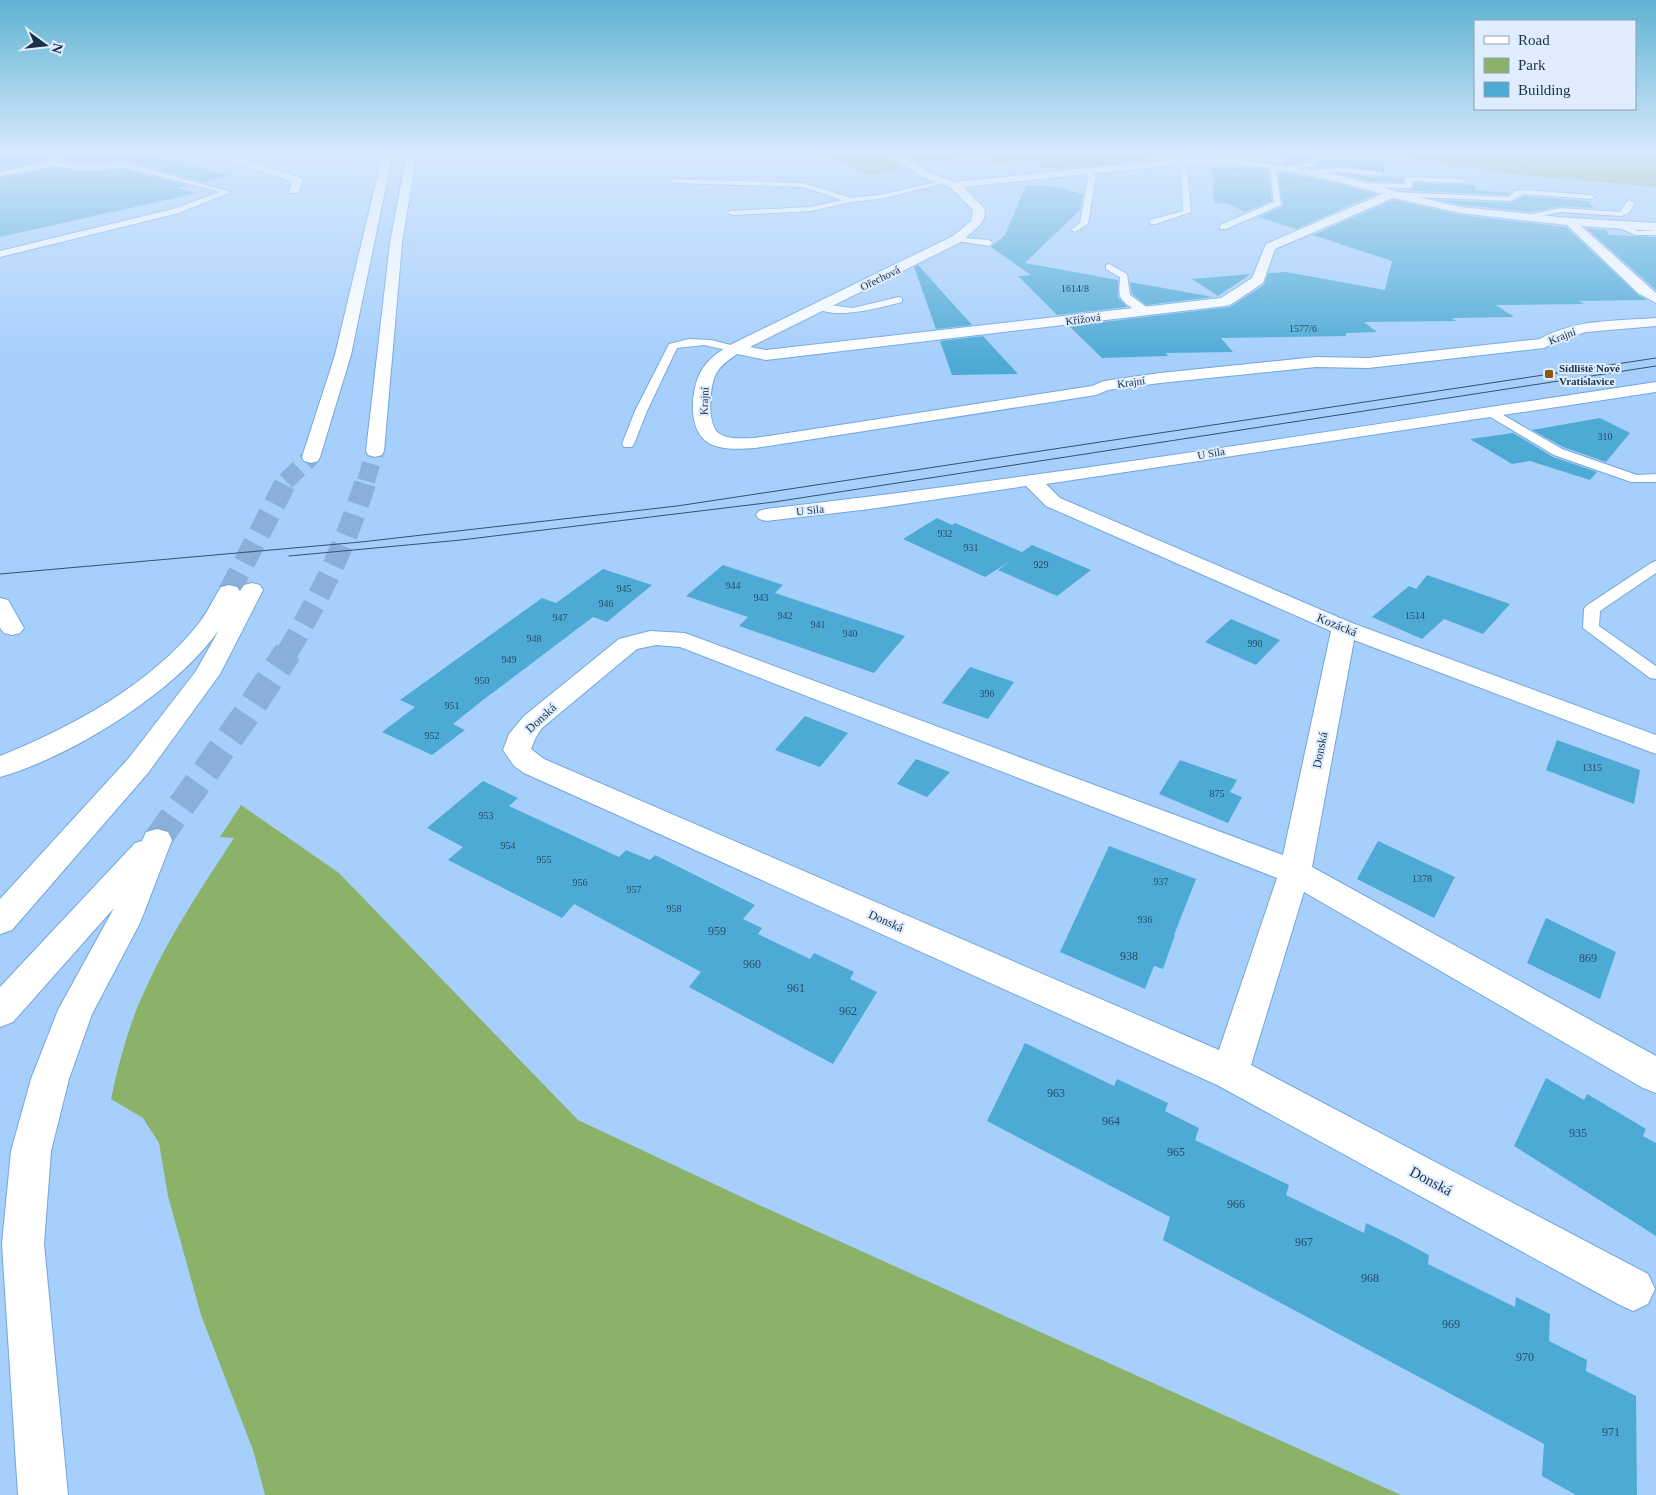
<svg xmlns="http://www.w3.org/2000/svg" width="1656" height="1495" viewBox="0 0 1656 1495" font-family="'Times New Roman',serif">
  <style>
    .green { fill: #8cb26a }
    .forest { fill: #87ac64 }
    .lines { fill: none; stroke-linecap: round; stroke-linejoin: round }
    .stream { fill: #2c8b8f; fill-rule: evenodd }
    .building { fill: #4daad5 }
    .trunk-tunnel-far2 { stroke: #8aafd8; stroke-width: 18; stroke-dasharray: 18 9; stroke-linecap: butt }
    .trunk-tunnel-far1 { stroke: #8aafd8; stroke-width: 22; stroke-dasharray: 22 11; stroke-linecap: butt }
    .trunk-tunnel { stroke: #8aafd8; stroke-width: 28; stroke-dasharray: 28 14; stroke-linecap: butt }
    .service-casing { stroke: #73a6dc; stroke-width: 2 }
    .minor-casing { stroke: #73a6dc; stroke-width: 2 }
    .trunk-casing { stroke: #73a6dc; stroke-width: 2 }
    .service { fill: #fff; fill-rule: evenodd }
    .minor { fill: #fff; fill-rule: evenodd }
    .trunk { fill: #fff; fill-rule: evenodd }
    .tram { stroke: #39516c; stroke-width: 1 }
    .poi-dot { fill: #8d5b07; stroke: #deedff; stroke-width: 2 }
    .labels { text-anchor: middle; stroke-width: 4; stroke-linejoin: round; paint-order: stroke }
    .number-label { font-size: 10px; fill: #284e6a }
    .far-street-label { font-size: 11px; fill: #1c3046; stroke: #deedff }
    .far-poi-label { font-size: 11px; font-weight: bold; fill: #1c3046; stroke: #deedff; text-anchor: start }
    .street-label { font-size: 12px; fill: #1c3046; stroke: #deedff }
    .near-number-label { font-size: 12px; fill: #284e6a }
    .near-street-label { font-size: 15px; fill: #1c3046; stroke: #deedff }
  </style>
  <rect width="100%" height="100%" fill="#a6cffc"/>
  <path class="green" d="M 241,805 L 339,873 L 578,1120 L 746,1199 L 1401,1495 L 265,1495 L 253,1450 L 201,1315 L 168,1196 L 159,1143 L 143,1118 L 111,1099 C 119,1062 129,1024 145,990 C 169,936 202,887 234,838 L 220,837 Z"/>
  <path class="forest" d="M 817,152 L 881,152 L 909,171 L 901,169 L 871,175 Z
    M 904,152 L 1185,152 L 1197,155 L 1167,156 L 1107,165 L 1040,168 L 1034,166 L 1060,163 L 1064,160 L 986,164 L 987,159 L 1021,155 L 998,154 L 916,163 Z
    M 1362,152 L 1656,152 L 1656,187 L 1521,175 Z"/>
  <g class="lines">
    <path class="stream" d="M 922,152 L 923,155 L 916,163 L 914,163 L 920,154 L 917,152 Z
      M 1615,152 L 1656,158 L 1656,160 L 1600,152 Z"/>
  </g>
  <path class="building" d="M 0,152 L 56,152 L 47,161 L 0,170 Z
    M 71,152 L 135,152 L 231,176 L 203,182 L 130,162 L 78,163 L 63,161 Z
    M 1233,152 L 1272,152 L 1314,156 L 1311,160 L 1288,165 L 1281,164 L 1286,161 L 1281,156 L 1244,154 L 1238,157 L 1232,157 Z
    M 1336,160 L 1383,163 L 1384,172 L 1340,166 L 1315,168 L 1322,161 Z
    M 1228,167 L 1267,170 L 1272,201 L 1245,212 L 1229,204 L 1214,203 L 1212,168 L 1227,169 Z
    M 53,168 L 78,171 L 129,170 L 189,186 L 177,188 L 197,193 L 0,237 L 0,178 Z
    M 1278,172 L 1327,181 L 1376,194 L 1296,229 L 1258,217 L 1283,206 Z
    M 1342,174 L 1381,178 L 1384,176 L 1404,179 L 1403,182 L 1367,181 Z
    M 1414,183 L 1474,185 L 1476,190 L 1509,193 L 1507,195 L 1397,190 L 1409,190 L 1413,188 Z
    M 1026,185 L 1060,187 L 1083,195 L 1080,210 L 1025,263 L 1118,280 L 1118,297 L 1127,307 L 1057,315 L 1018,276 L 1031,275 L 991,247 L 1005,235 Z
    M 1524,196 L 1588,201 L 1594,208 L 1561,206 L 1531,212 L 1460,205 L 1439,200 L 1510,203 Z
    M 1393,200 L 1460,215 L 1566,227 L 1637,294 L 1647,300 L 1579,301 L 1584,304 L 1496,305 L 1514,317 L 1452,318 L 1456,321 L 1364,322 L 1377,332 L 1346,333 L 1346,336 L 1221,338 L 1233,352 L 1166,353 L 1168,356 L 1102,358 L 1069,326 L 1230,307 L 1264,285 L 1268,273 L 1286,272 L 1385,290 L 1392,261 L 1313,235 Z
    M 1586,228 L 1606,230 L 1609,235 L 1656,237 L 1656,290 Z
    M 918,265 L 972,325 L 936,329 L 914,267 Z
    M 1251,274 L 1218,296 L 1192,279 Z
    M 1130,282 L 1213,297 L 1146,305 L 1132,294 Z
    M 983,336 L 1018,374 L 952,375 L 940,341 Z
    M 1600,418 L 1630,433 L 1606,462 L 1563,447 L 1532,430 Z
    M 1513,433 L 1553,457 L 1597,472 L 1590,480 L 1530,461 L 1512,464 L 1470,439 Z
    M 937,518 L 952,525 L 955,523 L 1022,552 L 1032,545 L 1091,570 L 1057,596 L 998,570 L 1010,561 L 985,577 L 903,539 Z
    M 723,565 L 783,585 L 775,593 L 905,636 L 874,673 L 739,626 L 748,617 L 686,596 Z
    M 603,569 L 652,585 L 607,622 L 593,617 L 483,700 L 453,724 L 465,730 L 432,755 L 382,732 L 415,707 L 400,700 L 542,598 L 556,603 Z
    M 1427,575 L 1510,604 L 1483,634 L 1444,619 L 1422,639 L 1372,617 L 1409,586 L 1416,589 Z
    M 1231,619 L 1280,640 L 1256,665 L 1205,642 Z
    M 970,667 L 1014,682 L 988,719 L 942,703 Z
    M 805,716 L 848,733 L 820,767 L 775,750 Z
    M 1557,740 L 1640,770 L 1634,804 L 1546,770 Z
    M 916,759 L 950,772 L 927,797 L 897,784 Z
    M 1180,760 L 1237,780 L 1230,792 L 1242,797 L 1228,823 L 1159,794 Z
    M 483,781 L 518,798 L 509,806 L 619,857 L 626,850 L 650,860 L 655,855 L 755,905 L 743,919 L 762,928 L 758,934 L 810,959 L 814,953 L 854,972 L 850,979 L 877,992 L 833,1064 L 689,987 L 701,972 L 615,926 L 574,904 L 562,918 L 448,860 L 463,847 L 427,828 Z
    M 1378,841 L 1455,877 L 1434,918 L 1357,879 Z
    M 1109,846 L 1196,879 L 1174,935 L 1175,935 L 1163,969 L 1154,966 L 1145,989 L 1060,952 Z
    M 1546,918 L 1616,952 L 1600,999 L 1527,963 Z
    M 1025,1043 L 1114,1086 L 1117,1079 L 1168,1103 L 1165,1111 L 1199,1128 L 1195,1140 L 1289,1185 L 1286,1195 L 1364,1233 L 1366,1223 L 1397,1238 L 1429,1255 L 1428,1264 L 1515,1307 L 1516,1297 L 1550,1314 L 1549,1341 L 1587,1360 L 1586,1371 L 1636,1396 L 1637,1495 L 1576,1495 L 1542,1476 L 1544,1444 L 1163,1240 L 1170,1217 L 987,1121 Z
    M 1546,1078 L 1584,1100 L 1587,1094 L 1616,1111 L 1646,1129 L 1643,1136 L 1656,1143 L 1656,1236 L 1514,1146 Z"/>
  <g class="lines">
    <path class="trunk-tunnel-far2" d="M 286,481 L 311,457
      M 366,481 L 375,451"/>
    <path class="trunk-tunnel-far1" d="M 229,592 L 287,480
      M 287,653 C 320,597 347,542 366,480"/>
    <path class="trunk-tunnel" d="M 157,840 L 243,719 L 288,652"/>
    <defs>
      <path id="service" d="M 1220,152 L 1227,152 L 1220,162 L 1216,162 L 1215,161 Z
        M 1336,154 L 1382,158 L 1385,160 L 1382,162 L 1336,158 L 1321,159 L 1317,165 L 1315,166 L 1285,170 L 1282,168 L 1312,162 L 1316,156 Z
        M 1244,156 L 1281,158 L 1284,160 L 1281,162 L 1245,160 L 1236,164 L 1233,162 Z
        M 1172,161 L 1176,161 L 1187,169 L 1191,212 L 1156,224 L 1150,224 L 1150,220 L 1183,211 L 1181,170 L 1172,163 Z
        M 53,162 L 78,165 L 129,164 L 231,192 L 179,213 L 0,257 L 0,251 L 173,209 L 220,192 L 129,168 L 78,169 L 53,166 L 0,176 L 0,172 Z
        M 1266,164 L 1270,164 L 1276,170 L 1281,205 L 1226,229 L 1220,229 L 1220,225 L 1274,202 L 1270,171 L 1265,165 Z
        M 1340,168 L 1381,172 L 1384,174 L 1381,176 L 1340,172 L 1311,174 L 1308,172 L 1311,170 Z
        M 1085,169 L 1096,176 L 1088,224 L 1075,232 L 1071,230 L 1080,223 L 1088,177 L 1082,171 Z
        M 1406,177 L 1462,179 L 1466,181 L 1462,183 L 1412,181 L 1412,186 L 1408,188 L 1366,187 L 1362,185 L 1366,183 L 1405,184 Z
        M 672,179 L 804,183 L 851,198 L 885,194 L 945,180 L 949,182 L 885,198 L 851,202 L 811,211 L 732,215 L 728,213 L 729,211 L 811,207 L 842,200 L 803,187 L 675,183 L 671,181 Z
        M 1524,190 L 1591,195 L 1595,197 L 1591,199 L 1524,194 L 1510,201 L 1392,196 L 1388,194 L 1392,192 L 1508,197 L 1515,191 Z
        M 1628,200 L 1635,202 L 1629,213 L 1621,216 L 1561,212 L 1522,219 L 1518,217 L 1561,208 L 1620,212 Z
        M 1614,222 L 1620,222 L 1637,231 L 1656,231 L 1656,235 L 1636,235 L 1614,226 Z
        M 954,237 L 989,240 L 993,243 L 989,246 L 957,241 L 953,239 Z
        M 1109,264 L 1127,274 L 1130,295 L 1149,309 L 1149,313 C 1141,315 1126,306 1121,298 C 1118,293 1120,283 1120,277 L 1106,269 L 1106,265 Z
        M 899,297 L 902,298 L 902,302 C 882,307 833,321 816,307 L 821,304 L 853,308 Z
        M 689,339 L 711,340 L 739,347 L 740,349 L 735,352 L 704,345 L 677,348 L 647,411 L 634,444 L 632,447 L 624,447 L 622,444 L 635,411 L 668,346 L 669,344 Z
        M 1491,408 L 1562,449 L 1637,475 L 1656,474 L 1656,482 L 1631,482 L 1554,455 L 1487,415 L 1485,412 L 1487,409 Z
        M 1656,561 L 1656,573 L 1600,611 L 1599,626 L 1656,666 L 1656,679 L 1650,678 L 1583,628 L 1584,609 L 1586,606 L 1651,563 Z"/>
      <path id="minor" d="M 59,152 L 69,152 L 57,166 L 49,166 L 49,162 Z
        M 204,152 L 220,152 L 302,178 L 303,180 L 298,193 L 290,193 L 289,191 L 292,182 Z
        M 887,152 L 898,152 L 930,173 L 955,182 L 1174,159 L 1236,159 L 1335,174 L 1395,191 L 1460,207 L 1570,218 L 1656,223 L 1656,231 L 1581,226 L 1656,293 L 1656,303 L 1638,293 L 1567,225 L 1460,213 L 1393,198 L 1275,249 L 1263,283 L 1230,305 L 1225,306 L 766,360 L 737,354 C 730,359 722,364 717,372 C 709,385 706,426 720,434 C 730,440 744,438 755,438 L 1092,386 L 1104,381 L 1160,373 L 1316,357 L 1368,358 L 1540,339 C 1574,319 1618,321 1656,318 L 1656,326 L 1586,332 L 1559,340 L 1544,348 L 1368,368 L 1316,367 L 1160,383 L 1108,390 L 1096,395 L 755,448 C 740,449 719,451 706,441 C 686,427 691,380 706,364 C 716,352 730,345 744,338 L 953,236 L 971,221 L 973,210 L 950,187 L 922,177 ZM 1174,165 C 1194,165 1215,164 1235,165 C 1285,168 1334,180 1382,194 L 1266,244 L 1252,278 L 1221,298 L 766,350 L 750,347 L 961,242 L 980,225 L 984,218 L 985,209 L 963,187 Z
        M 1656,382 L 1656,392 L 1046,484 L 1060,498 L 1352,623 L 1656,735 L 1656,754 L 1354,640 L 1312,867 L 1656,1056 L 1656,1093 L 1643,1088 L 1304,892 L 1251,1065 L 1648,1274 L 1655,1289 L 1648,1304 L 1633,1311 L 1618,1304 L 1217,1085 L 524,773 L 514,766 L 503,750 L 509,734 L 524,716 L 619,639 L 650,631 L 685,633 L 1283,855 L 1331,631 L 1046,506 L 1026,486 L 870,509 L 766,521 L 759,519 L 756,515 L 759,511 L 766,509 C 1064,475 1360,426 1656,382 ZM 656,645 L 680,647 L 1277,878 L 1219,1050 L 544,759 L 531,749 L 536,737 L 542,728 L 637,649 Z
        M 0,598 L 8,600 L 24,628 L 20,633 L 12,635 L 4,633 L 0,628 Z"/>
      <path id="trunk" d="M 383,152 L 393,152 L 351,355 L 320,457 L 318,461 L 311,463 L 304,461 L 302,457 L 335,355 Z
        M 407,152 L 417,152 L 402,243 L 384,451 L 382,455 L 375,457 L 368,455 L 366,451 L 390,243 Z
        M 252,583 L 260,585 L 263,590 L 220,674 L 148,773 L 12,930 L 0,934 L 0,899 L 128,759 L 196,671 L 219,630 C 175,692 73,756 0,777 L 0,756 C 70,728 152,684 199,623 C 208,612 213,599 221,587 L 229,585 L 237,587 L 240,591 L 244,585 Z
        M 157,829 L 168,832 L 172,840 L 140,923 L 92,1014 L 69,1079 L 51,1151 L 44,1244 L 68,1495 L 18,1495 L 2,1244 L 11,1151 L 31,1079 L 58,1010 L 114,908 L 13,1022 L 0,1027 L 0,987 L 135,843 L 142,841 L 146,832 Z"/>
    </defs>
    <use href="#service" class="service-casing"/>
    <use href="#minor" class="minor-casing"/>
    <use href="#trunk" class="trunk-casing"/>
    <use href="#service" class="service"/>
    <use href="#minor" class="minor"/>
    <use href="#trunk" class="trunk"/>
    <path class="tram" d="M 289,556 L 461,540 L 774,502 L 1656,366
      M 0,574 L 361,542 L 677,506 L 1656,358"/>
  </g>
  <linearGradient id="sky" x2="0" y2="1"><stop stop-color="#5fb3d1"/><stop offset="0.42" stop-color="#d7e9fe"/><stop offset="1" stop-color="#d7e9fe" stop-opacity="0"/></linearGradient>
  <rect width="1656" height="362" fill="url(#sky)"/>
  <rect class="poi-dot" x="1544" y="369" width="10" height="10" rx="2.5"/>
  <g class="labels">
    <g class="number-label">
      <text x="1075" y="292">1614/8</text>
      <text x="1303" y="332">1577/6</text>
      <text x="1605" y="440">310</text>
      <text x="945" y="537">932</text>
      <text x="971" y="551">931</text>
      <text x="1041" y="568">929</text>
      <text x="733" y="589">944</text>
      <text x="624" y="592">945</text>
      <text x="761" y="601">943</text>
      <text x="606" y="607">946</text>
      <text x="785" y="619">942</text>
      <text x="1415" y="619">1514</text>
      <text x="560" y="621">947</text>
      <text x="818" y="628">941</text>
      <text x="850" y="637">940</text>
      <text x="534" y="642">948</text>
      <text x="1255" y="647">990</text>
      <text x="509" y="663">949</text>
      <text x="482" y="684">950</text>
      <text x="987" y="697">396</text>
      <text x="452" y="709">951</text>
      <text x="432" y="739">952</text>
      <text x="1592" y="771">1315</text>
      <text x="1217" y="797">875</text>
      <text x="486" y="819">953</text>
      <text x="508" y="849">954</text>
      <text x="544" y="863">955</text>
      <text x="1422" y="882">1378</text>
      <text x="1161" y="885">937</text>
      <text x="580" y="886">956</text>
      <text x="634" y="893">957</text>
      <text x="674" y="912">958</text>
      <text x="1145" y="923">936</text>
    </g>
    <g class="far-street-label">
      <text transform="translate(880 278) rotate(-26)" y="4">Ořechová</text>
      <text transform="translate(1083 319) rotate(-7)" y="4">Křížová</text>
      <text transform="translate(1562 336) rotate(-21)" y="4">Krajní</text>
      <text transform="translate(1131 382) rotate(-8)" y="4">Krajní</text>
      <text transform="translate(704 401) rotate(-88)" y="4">Krajní</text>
      <text transform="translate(1211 453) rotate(-9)" y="4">U Sila</text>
      <text transform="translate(810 510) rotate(-6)" y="4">U Sila</text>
    </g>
    <g class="far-poi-label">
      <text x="1559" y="372">Sídliště Nové<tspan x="1559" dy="13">Vratislavice</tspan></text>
    </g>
    <g class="street-label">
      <text transform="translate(1337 625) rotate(22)" y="4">Kozácká</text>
      <text transform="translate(541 718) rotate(-43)" y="4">Donská</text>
      <text transform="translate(1320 750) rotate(-79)" y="4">Donská</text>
      <text transform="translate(886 921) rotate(24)" y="4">Donská</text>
    </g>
    <g class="near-number-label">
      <text x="717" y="935">959</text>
      <text x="1129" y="960">938</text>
      <text x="1588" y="962">869</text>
      <text x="752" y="968">960</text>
      <text x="796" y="992">961</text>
      <text x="848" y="1015">962</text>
      <text x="1056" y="1097">963</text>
      <text x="1111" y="1125">964</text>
      <text x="1578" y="1137">935</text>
      <text x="1176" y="1156">965</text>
      <text x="1236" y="1208">966</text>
      <text x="1304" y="1246">967</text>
      <text x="1370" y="1282">968</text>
      <text x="1451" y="1328">969</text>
      <text x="1525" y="1361">970</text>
      <text x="1611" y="1436">971</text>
    </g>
    <g class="near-street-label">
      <text transform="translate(1431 1181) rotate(28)" y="5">Donská</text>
    </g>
  </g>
  <rect x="1474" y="20" width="162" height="90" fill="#deedff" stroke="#90a1b5"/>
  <rect x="1484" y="36" width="25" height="8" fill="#ffffff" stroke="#90a1b5"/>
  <text x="1518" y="45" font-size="15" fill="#1c3046">Road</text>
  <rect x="1484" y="58" width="25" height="15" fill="#8cb26a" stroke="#90a1b5"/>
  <text x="1518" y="70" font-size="15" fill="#1c3046">Park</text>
  <rect x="1484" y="82" width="25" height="15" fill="#4daad5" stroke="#90a1b5"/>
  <text x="1518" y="95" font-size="15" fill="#1c3046">Building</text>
  <g transform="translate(45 45) rotate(105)" stroke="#deedff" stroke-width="4" paint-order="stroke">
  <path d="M0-4L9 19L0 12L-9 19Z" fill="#1c3046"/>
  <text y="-8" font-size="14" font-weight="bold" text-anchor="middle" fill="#1c3046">N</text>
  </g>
</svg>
